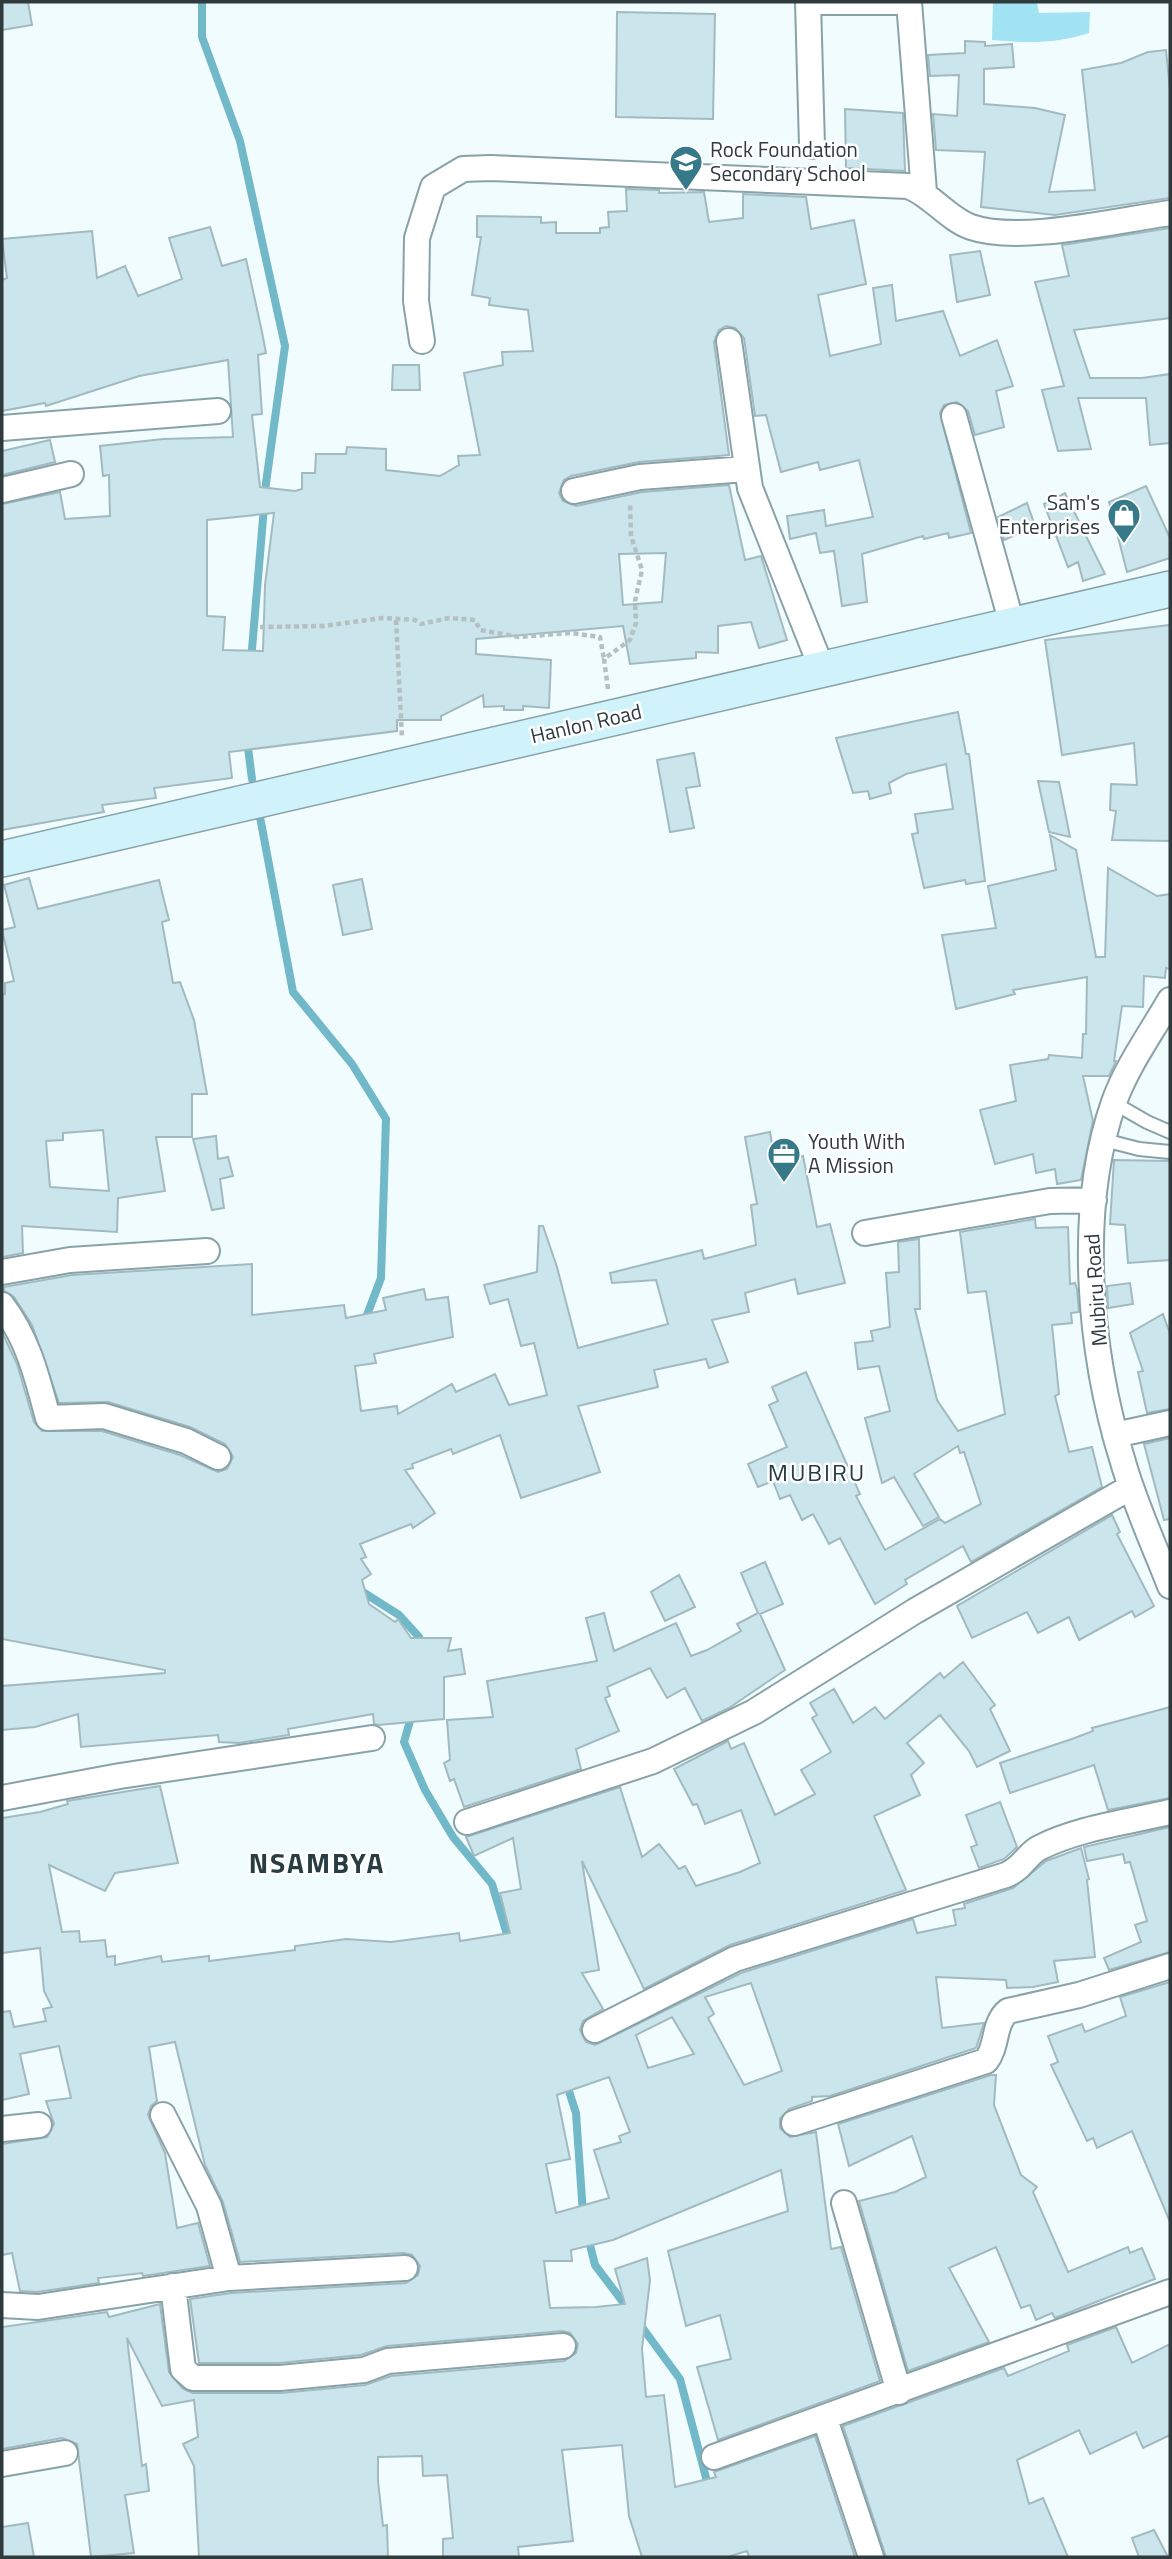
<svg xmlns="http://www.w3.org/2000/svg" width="1172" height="2559" viewBox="0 0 1172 2559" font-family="'Titillium Web',sans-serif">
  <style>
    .green { fill: #a2e3f3 }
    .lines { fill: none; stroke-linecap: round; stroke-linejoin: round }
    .stream { stroke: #71b8c8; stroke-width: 8 }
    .building { fill: #cae5eb; stroke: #a1bac0; stroke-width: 2; fill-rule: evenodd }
    .service-casing { stroke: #89a2a8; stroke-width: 16 }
    .minor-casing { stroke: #89a2a8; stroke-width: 28 }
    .secondary-casing { stroke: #89a2a8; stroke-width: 38 }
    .path { stroke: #b5c0c2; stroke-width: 4.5; stroke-dasharray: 5 3.5; stroke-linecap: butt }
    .service { stroke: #fff; stroke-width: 12 }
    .minor { stroke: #fff; stroke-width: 24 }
    .secondary { stroke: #d0f3fb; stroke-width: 35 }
    .labels { text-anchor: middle; stroke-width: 5; stroke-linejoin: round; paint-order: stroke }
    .poi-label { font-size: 21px; fill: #2f3a3c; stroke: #fff; text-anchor: start }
    .street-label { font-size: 21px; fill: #2f3a3c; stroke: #fff }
    .quarter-label { font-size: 24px; letter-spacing: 2px; fill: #273d42; stroke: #fff }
    .district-label { font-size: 28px; font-weight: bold; letter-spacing: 2px; fill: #273d42; stroke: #fff }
  </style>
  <rect width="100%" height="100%" fill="#f1fcfe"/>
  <path class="green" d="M 993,2 L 1037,2 L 1039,13 L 1090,12 L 1089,33 C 1056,44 1027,43 992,40 Z"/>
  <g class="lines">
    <path class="stream" d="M 202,2 L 202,37 L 240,141 L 285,346 L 266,483 L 251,661
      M 247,740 L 252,779
      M 260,817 L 293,992 L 352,1064 L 386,1119 L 381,1278 L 364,1323
      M 358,1589 L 399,1615 L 419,1637 L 419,1647
      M 412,1714 L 404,1742 L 425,1790 L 453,1837 L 492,1884 L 509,1941
      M 566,2082 L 576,2113 L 583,2214
      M 588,2237 L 595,2265 L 629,2310
      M 639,2323 L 680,2379 L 709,2489"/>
  </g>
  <path class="building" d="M 2,2 L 28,2 L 32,25 L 2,30 Z
    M 617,12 L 715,14 L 713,119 L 616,117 Z
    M 965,41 L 985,42 L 985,46 L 1012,44 L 1014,67 L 984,69 L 984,104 L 1035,108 L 1065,115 L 1049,192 L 1095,190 L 1082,70 L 1121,63 L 1148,52 L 1166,50 L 1170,90 L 1170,198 L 1055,215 L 981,207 L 985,152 L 936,150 L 933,114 L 957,116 L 959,75 L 930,76 L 928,55 L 965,53 Z
    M 845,109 L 903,113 L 905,171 L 846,168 Z
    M 626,189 L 659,190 L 659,193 L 704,192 L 709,222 L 743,218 L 743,194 L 806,197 L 811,229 L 854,220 L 866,284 L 818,295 L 830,356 L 881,344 L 873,288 L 892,285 L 896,321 L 943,311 L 960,356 L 997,340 L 1013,386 L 996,391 L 1004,427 L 975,435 L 968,411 L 957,402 L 944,405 L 940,413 L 971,533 L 949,538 L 948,533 L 924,539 L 923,536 L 862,554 L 867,602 L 842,606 L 834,551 L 820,553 L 816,533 L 790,539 L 787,516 L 824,510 L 826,526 L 873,517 L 859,460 L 820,470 L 818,462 L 781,472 L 766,415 L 755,416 L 744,338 L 735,328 L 726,326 L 719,330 L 714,342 L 729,455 L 639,462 L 571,476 L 564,480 L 559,493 L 563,501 L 576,506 L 642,492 L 729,485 L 745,560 L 761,556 L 787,640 L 759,648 L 751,622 L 718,626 L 718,653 L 696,652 L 696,658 L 630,664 L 623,626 L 476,639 L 476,654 L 551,660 L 549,708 L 523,706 L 523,710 L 504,710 L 504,706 L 484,707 L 483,695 L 441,716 L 441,720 L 397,720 L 397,731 L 229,752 L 232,778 L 154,788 L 156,798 L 102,805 L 104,812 L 2,830 L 2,504 L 60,492 L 65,519 L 110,516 L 109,475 L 103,476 L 100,446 L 163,439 L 233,437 L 228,360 L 139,376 L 46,406 L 45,403 L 2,411 L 2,280 L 7,278 L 2,239 L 92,231 L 97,278 L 125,266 L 138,296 L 182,279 L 169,238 L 210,227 L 222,266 L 246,259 L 262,332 L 266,353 L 258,355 L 262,414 L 252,415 L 260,487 L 295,491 L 302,489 L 302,473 L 315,473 L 316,454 L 346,454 L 347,447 L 386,449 L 386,470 L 440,476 L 459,465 L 458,456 L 480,455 L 464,373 L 503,365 L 502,352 L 533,351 L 528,310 L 489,305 L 490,298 L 472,295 L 481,237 L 477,237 L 477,216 L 541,217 L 541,223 L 556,222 L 556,233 L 600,233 L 600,228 L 609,227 L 608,212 L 627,211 ZM 274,513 L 265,585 L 263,651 L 223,650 L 225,617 L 207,616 L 207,520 ZM 666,553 L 662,602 L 623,605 L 619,554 Z
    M 1170,228 L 1170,318 L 1074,330 L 1090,378 L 1142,378 L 1170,374 L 1170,443 L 1150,445 L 1146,398 L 1078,398 L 1091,449 L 1058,451 L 1042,390 L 1064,386 L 1035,282 L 1069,276 L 1062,245 Z
    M 980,251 L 990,295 L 957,302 L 950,255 Z
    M 393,365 L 419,365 L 420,390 L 392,390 Z
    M 50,440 L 55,462 L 2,475 L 2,451 Z
    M 1146,486 L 1170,538 L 1170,558 L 1127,572 L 1109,502 Z
    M 1065,493 L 1092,548 L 1105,574 L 1083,581 L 1078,562 L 1068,567 L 1044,504 Z
    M 1027,503 L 1035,526 L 1004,540 L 998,517 Z
    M 1170,625 L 1170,841 L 1112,840 L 1116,811 L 1110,810 L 1111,784 L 1137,785 L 1134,743 L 1062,755 L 1045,640 Z
    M 958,712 L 966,754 L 969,754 L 985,881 L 966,884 L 965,880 L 924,888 L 912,834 L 918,833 L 915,814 L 953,809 L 946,764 L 906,774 L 889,783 L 891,793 L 870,799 L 868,791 L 853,793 L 836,738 Z
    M 694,753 L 700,786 L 686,788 L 694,828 L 670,832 L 657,760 Z
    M 1038,781 L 1059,782 L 1070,837 L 1049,832 Z
    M 1050,835 L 1076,850 L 1096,957 L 1105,957 L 1108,868 L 1157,896 L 1170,894 L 1170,969 L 1166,968 L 1165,978 L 1144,976 L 1143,1007 L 1122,1006 L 1114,1061 L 1116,1061 L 1109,1076 L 1083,1076 L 1093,1121 L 1081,1180 L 1057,1184 L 1055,1169 L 1036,1173 L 1033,1154 L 995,1164 L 980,1110 L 1016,1101 L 1010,1065 L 1048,1059 L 1049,1055 L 1082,1058 L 1083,1034 L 1086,1034 L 1087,977 L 1013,990 L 1015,994 L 956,1009 L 942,935 L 996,928 L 988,886 L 1056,870 Z
    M 29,878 L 38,909 L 159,880 L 169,920 L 162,922 L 173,983 L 180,982 L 194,1020 L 207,1094 L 192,1094 L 192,1137 L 156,1137 L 165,1191 L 118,1198 L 117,1232 L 22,1226 L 23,1253 L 2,1257 L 2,995 L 5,994 L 5,983 L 14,981 L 2,930 L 15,927 L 4,885 ZM 103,1130 L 109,1191 L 50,1187 L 46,1141 L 63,1140 L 63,1133 Z
    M 362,879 L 372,929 L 343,935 L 333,885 Z
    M 770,1132 L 775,1162 L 803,1156 L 817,1227 L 830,1224 L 845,1283 L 798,1294 L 795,1279 L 745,1293 L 749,1312 L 712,1320 L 728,1362 L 709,1368 L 706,1359 L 654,1370 L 658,1387 L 578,1406 L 600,1472 L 521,1498 L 500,1435 L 453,1454 L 451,1449 L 412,1464 L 413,1468 L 405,1470 L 435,1513 L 413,1528 L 411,1524 L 360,1544 L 366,1557 L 361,1559 L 371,1574 L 362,1580 L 369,1604 L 395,1622 L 398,1619 L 411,1638 L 451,1638 L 448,1651 L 461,1649 L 465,1674 L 444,1677 L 444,1719 L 378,1725 L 374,1724 L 373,1714 L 288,1729 L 289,1735 L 239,1743 L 219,1742 L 218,1735 L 81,1747 L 78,1714 L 35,1727 L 2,1730 L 2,1686 L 165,1673 L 165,1670 L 2,1639 L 2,1332 L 17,1364 L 34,1422 L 42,1431 L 102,1431 L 180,1455 L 218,1472 L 227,1469 L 233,1457 L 225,1444 L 190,1427 L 108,1402 L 59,1403 L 32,1325 L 14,1297 L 4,1291 L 4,1287 L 72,1275 L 252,1264 L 252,1315 L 344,1305 L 346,1318 L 386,1310 L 383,1298 L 424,1289 L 426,1300 L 448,1297 L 453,1337 L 374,1354 L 376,1363 L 355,1366 L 361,1411 L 397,1406 L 398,1414 L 452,1384 L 456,1392 L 495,1374 L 509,1405 L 547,1395 L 534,1343 L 521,1346 L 508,1299 L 490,1304 L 484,1285 L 537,1272 L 539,1226 L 543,1226 L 557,1267 L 578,1348 L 668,1324 L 656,1280 L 612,1283 L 610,1273 L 702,1250 L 704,1259 L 756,1245 L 751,1205 L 757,1204 L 745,1137 Z
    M 216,1136 L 218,1159 L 228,1157 L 233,1176 L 220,1179 L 224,1208 L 212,1210 L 193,1139 Z
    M 1114,1160 L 1170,1161 L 1170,1260 L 1128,1263 L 1125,1225 L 1110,1224 Z
    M 1035,1219 L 1036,1228 L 1068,1227 L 1070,1284 L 1075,1283 L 1077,1289 L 1079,1312 L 1071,1313 L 1072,1323 L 1052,1325 L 1059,1394 L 1055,1396 L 1069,1452 L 1092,1447 L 1102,1487 L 971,1562 L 963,1546 L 905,1580 L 907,1584 L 875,1604 L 840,1538 L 829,1544 L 813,1514 L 802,1520 L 790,1495 L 780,1499 L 773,1481 L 758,1487 L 748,1464 L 787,1447 L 769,1405 L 778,1401 L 772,1387 L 806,1372 L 860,1494 L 856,1496 L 885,1550 L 940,1519 L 945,1523 L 981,1504 L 964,1452 L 960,1453 L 958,1446 L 914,1474 L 939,1517 L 923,1526 L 894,1477 L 882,1483 L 865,1418 L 890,1411 L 879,1366 L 858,1369 L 855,1343 L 873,1341 L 871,1331 L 890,1327 L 886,1273 L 899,1272 L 898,1242 L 919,1239 L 920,1309 L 915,1309 L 937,1400 L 958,1431 L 1005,1414 L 986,1291 L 968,1293 L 960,1232 Z
    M 1130,1283 L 1133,1304 L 1108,1308 L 1107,1286 Z
    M 1163,1314 L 1170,1334 L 1170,1409 L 1147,1413 L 1138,1372 L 1143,1371 L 1130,1333 Z
    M 1170,1438 L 1170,1519 L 1164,1520 L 1144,1444 Z
    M 1112,1515 L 1120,1532 L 1117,1534 L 1154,1606 L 1135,1617 L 1132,1611 L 1079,1640 L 1069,1617 L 1038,1633 L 1027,1612 L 972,1638 L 957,1606 Z
    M 765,1562 L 783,1604 L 760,1614 L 785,1670 L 729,1708 L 702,1721 L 685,1688 L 667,1698 L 650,1668 L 607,1687 L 610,1696 L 605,1698 L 619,1731 L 576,1749 L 581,1769 L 464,1807 L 454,1779 L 450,1781 L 444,1763 L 450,1760 L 447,1720 L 493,1717 L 487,1681 L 597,1661 L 586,1618 L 604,1613 L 614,1651 L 676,1623 L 691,1656 L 707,1650 L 741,1631 L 737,1624 L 758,1613 L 741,1573 Z
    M 679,1575 L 695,1607 L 665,1621 L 651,1592 Z
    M 963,1662 L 995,1705 L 990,1709 L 1010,1751 L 977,1767 L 969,1751 L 940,1715 L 907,1743 L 924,1763 L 911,1775 L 920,1795 L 874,1816 L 906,1890 L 730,1945 L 644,1989 L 582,1861 L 599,1970 L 582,1973 L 603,2009 L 583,2021 L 580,2030 L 586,2042 L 595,2045 L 741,1973 L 913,1919 L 917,1933 L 956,1925 L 953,1910 L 965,1908 L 964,1904 L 1013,1888 L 1046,1861 L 1081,1848 L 1089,1879 L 1087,1880 L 1095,1957 L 1054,1961 L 1058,1982 L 1033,1987 L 1007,1988 L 1006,1980 L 936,1977 L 942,2028 L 984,2023 L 976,2048 L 830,2096 L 812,2097 L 812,2101 L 789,2109 L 780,2119 L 780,2128 L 790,2137 L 816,2132 L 831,2249 L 841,2247 L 880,2381 L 718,2440 L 697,2367 L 731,2359 L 720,2315 L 686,2326 L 668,2251 L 788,2211 L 781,2170 L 613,2240 L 571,2250 L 572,2261 L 544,2261 L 550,2308 L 596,2307 L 625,2304 L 615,2269 L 647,2258 L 650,2280 L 642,2349 L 646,2397 L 664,2395 L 675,2487 L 716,2477 L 714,2472 L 815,2436 L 855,2557 L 749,2557 L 747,2551 L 727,2557 L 642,2557 L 629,2516 L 622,2445 L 562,2450 L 573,2541 L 518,2547 L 519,2557 L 443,2557 L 443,2539 L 453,2538 L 447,2475 L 423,2476 L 422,2456 L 378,2457 L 378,2481 L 383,2526 L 387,2525 L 388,2557 L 199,2557 L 194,2466 L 183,2444 L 198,2437 L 194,2400 L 162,2406 L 127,2338 L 142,2466 L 146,2464 L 149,2491 L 125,2495 L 134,2553 L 91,2557 L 77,2444 L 62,2438 L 2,2449 L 2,2327 L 107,2312 L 109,2317 L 160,2304 L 169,2372 L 183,2389 L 193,2393 L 281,2393 L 365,2385 L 391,2376 L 564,2361 L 576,2353 L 578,2344 L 570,2333 L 562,2331 L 387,2346 L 361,2355 L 279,2363 L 199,2363 L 190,2299 L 231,2293 L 406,2283 L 418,2275 L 420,2266 L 412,2255 L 404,2253 L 240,2262 L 223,2202 L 205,2165 L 175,2042 L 149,2047 L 157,2101 L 151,2106 L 148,2115 L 165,2153 L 177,2228 L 198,2223 L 210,2266 L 143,2276 L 142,2273 L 98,2278 L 99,2283 L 37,2292 L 20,2291 L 12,2253 L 2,2255 L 2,2144 L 47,2137 L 54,2124 L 46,2101 L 71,2098 L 59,2046 L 20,2054 L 29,2094 L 2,2100 L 2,2012 L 10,2011 L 14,2027 L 46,2021 L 43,2009 L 52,2007 L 44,1991 L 40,1948 L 2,1953 L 2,1818 L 40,1812 L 68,1804 L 67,1801 L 160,1786 L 178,1863 L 115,1873 L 105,1891 L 49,1865 L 62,1932 L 79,1931 L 80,1942 L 105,1940 L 107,1957 L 115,1956 L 115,1965 L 161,1956 L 162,1962 L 209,1956 L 209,1961 L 295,1950 L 295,1946 L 346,1939 L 391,1942 L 459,1933 L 460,1941 L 510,1933 L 500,1893 L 521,1889 L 513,1838 L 474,1856 L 466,1837 L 620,1787 L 642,1857 L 659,1844 L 679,1869 L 685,1866 L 696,1886 L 740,1872 L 760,1863 L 741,1810 L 705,1824 L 697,1804 L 693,1805 L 674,1769 L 728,1741 L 731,1749 L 744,1743 L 775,1815 L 815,1794 L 801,1770 L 831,1752 L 812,1718 L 817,1715 L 810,1703 L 834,1689 L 853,1723 L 875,1707 L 885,1719 L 940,1673 L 944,1678 ZM 751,1983 L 782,2071 L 744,2085 L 708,2018 L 714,2014 L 705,1997 ZM 672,2017 L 694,2054 L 648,2068 L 636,2035 ZM 609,2077 L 630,2132 L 619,2136 L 621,2142 L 594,2150 L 609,2198 L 556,2213 L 546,2164 L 570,2159 L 557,2095 Z
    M 1170,1707 L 1170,1798 L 1108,1810 L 1094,1765 L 1010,1793 L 1000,1763 L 1072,1739 L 1093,1731 L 1092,1728 Z
    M 1000,1802 L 1017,1847 L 1004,1859 L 979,1868 L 971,1847 L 977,1845 L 966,1815 Z
    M 1170,1827 L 1170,1952 L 1109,1970 L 1104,1958 L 1141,1942 L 1135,1925 L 1147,1921 L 1130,1862 L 1125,1863 L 1123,1854 L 1087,1861 L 1084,1847 Z
    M 1170,1982 L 1170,2222 L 1132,2131 L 1097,2148 L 1093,2138 L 1087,2141 L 1051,2065 L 1058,2062 L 1048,2036 L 1082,2024 L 1085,2032 L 1126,2016 L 1120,1997 Z
    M 991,2075 L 996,2075 L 994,2105 L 1021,2175 L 1037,2187 L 1033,2192 L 1068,2272 L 1128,2247 L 1130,2253 L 1142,2248 L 1155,2279 L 1055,2318 L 1052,2313 L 1036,2320 L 1030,2305 L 1021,2308 L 996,2247 L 949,2268 L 989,2342 L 908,2371 L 859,2201 L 895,2192 L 926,2177 L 912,2136 L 849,2166 L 838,2124 Z
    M 1116,2327 L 1132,2363 L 1170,2344 L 1170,2435 L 1143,2448 L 1136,2432 L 1090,2454 L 1079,2430 L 1017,2460 L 1029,2504 L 1043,2498 L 1068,2557 L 886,2557 L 843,2426 L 1004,2368 L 1008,2376 L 1069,2351 L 1067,2345 Z
    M 28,2523 L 34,2557 L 2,2557 L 2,2527 Z
    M 1154,2530 L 1168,2557 L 1139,2557 L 1132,2538 Z"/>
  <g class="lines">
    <defs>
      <path id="service" d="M 1114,1103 L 1147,1122 L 1170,1132
        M 1104,1140 L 1139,1149 L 1170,1152"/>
      <path id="minor" d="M 812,146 L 808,2 L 909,2 L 924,192
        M 422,341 L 416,301 L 417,238 L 433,187 L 463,169 L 490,168 L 908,186 C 932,195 948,219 971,227 C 1019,244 1118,220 1170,213
        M 729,341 L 750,488 L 822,669
        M 954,416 L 1012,624
        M 2,428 L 218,411
        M 2,490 L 71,474
        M 574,491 L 640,477 L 746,469
        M 1170,1000 C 1151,1033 1127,1066 1114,1102 C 1076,1210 1089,1353 1123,1462 C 1135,1504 1154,1545 1170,1586
        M 865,1233 L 1050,1201 L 1094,1200
        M 2,1272 L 70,1260 L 207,1251
        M 2,1305 C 28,1339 37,1377 48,1418 L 104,1416 L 186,1441 L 218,1457
        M 1115,1435 L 1170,1423
        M 2,1798 L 120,1776 L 372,1738
        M 467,1822 L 653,1761 L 754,1712 L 915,1611 L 1131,1487
        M 595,2030 L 735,1959 L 1006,1875 C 1024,1867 1026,1855 1039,1848 C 1078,1828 1128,1822 1170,1812
        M 163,2115 L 209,2206 L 229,2278
        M 794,2123 L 986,2061 C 998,2046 993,2023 1008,2011 L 1079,1995 L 1170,1966
        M 2,2129 L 39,2125
        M 844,2203 L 899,2392
        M 173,2286 L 183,2369 L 193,2378 L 280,2378 L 364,2370 L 388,2361 L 563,2346
        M 2,2305 L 38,2307 L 229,2278 L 405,2268
        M 825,2419 L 871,2557
        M 714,2457 L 1170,2292
        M 2,2464 L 65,2453"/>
      <path id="secondary" d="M 2,859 L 1170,589"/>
    </defs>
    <use href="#service" class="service-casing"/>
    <use href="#minor" class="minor-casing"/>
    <use href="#secondary" class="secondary-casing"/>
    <path class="path" d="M 396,620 L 402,738
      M 260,627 L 323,626 L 383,618 L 415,620 L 421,624 L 449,618 L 475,620 L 480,630 L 519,637 L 571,633 L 600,637 L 604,659
      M 608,689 L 604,659 L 630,640 L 636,623 L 635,601 L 642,570 L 631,536 L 630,504"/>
    <use href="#service" class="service"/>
    <use href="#minor" class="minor"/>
    <use href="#secondary" class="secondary"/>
  </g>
  <defs>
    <symbol id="school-pin" viewBox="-11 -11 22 30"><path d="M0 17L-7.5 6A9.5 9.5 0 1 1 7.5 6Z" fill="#367a89" stroke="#fff"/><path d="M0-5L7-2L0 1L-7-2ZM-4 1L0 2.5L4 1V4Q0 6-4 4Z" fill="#fff"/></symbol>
    <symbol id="shop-pin" viewBox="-11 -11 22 30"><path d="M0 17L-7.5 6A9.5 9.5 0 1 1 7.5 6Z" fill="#367a89" stroke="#fff"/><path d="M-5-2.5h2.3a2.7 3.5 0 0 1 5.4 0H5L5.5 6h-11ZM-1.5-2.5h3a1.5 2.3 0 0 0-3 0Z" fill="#fff"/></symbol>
    <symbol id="office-pin" viewBox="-11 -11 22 30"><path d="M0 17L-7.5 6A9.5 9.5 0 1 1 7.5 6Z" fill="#367a89" stroke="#fff"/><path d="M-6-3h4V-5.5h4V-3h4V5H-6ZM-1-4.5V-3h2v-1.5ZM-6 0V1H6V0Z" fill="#fff"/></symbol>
  </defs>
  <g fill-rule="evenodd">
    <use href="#school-pin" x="667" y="143" width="38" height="52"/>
    <use href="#shop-pin" x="1105" y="496" width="38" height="52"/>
    <use href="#office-pin" x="765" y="1135" width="38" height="52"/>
  </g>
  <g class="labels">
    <g class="poi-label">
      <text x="710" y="157">Rock Foundation<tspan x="710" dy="24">Secondary School</tspan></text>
      <text x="1100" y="510" text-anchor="end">Sam's<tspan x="1100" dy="24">Enterprises</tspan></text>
      <text x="808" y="1149">Youth With<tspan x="808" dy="24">A Mission</tspan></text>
    </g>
    <g class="street-label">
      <text transform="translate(586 724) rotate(-13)" y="7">Hanlon Road</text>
      <text transform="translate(1096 1290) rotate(-94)" y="7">Mubiru Road</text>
    </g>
    <g class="quarter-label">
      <text x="817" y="1481">MUBIRU</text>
    </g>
    <g class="district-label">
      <text x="317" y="1873">NSAMBYA</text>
    </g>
  </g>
  <rect width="1172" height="2559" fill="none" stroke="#2f3a3c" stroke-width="7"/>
</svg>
